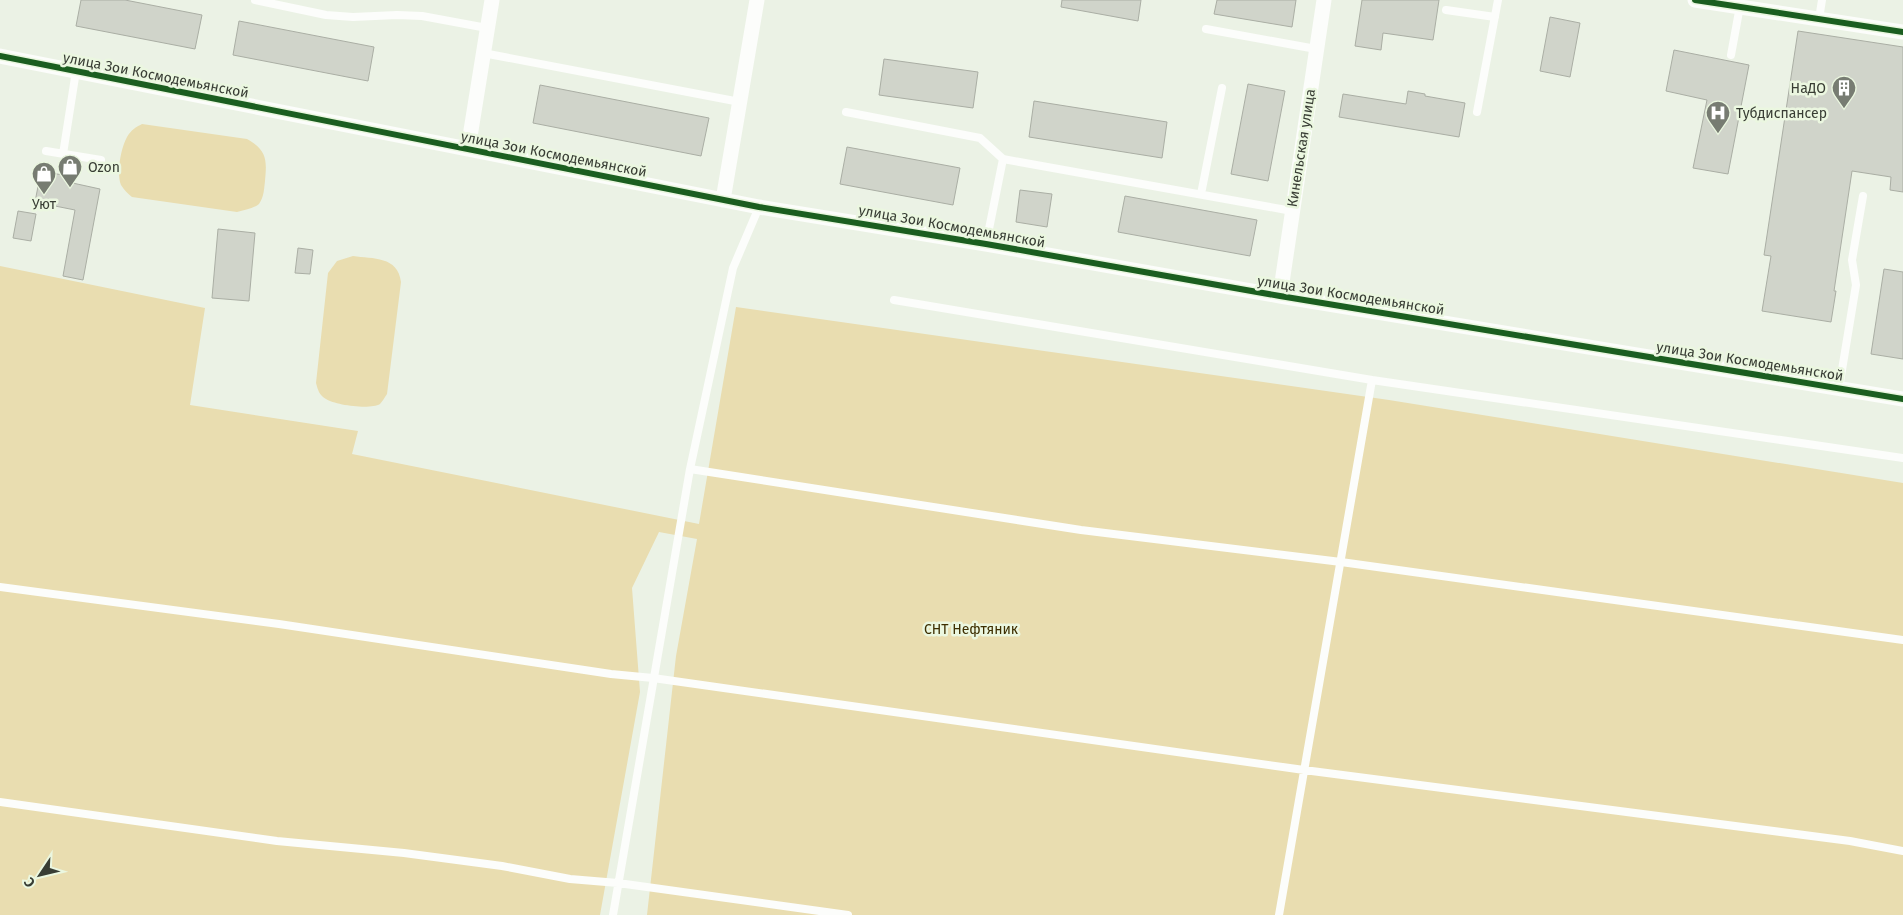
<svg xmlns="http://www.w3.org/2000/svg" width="1903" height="915" viewBox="0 0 1903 915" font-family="'Fira Sans',sans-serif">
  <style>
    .green { fill: #e9ddb0 }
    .building { fill: #d0d4ca; stroke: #aaaea4 }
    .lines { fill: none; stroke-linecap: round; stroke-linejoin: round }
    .lane { stroke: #fcfdfb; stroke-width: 8 }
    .street { stroke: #fcfdfb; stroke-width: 15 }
    .cycleway-casing { stroke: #ebf7e0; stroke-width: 9 }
    .cycleway { stroke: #1b5e20; stroke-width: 6 }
    .labels { text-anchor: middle; stroke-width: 5; stroke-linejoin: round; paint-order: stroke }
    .street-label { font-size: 14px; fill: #383d34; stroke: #ebf7e0 }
    .poi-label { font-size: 14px; fill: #383d34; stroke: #ebf7e0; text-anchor: start }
    .park-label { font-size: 14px; fill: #3d2e00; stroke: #ebf7e0 }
  </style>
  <rect width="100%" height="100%" fill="#ebf2e5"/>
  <path class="green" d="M 142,124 L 247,139 C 267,150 267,160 265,181 C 264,189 264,197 259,204 C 253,209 244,210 237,212 L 132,197 C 128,194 124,190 121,185 C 116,173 121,148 127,137 C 131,130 136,127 142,124 Z
    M 353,256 C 373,259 398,256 401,282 L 387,394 C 385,397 382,402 380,404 C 370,410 335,405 326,399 C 319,395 318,390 316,383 L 328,273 L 337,261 Z
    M 0,266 L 205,308 L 190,405 L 358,431 L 352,454 L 699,524 L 736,307 L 1389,400 L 1903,483 L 1903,915 L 647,915 L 676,656 L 697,539 L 659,532 L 632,588 L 640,692 L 600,915 L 0,915 Z"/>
  <path class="building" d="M 81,0 L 125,0 L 202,15 L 195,49 L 76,26 Z
    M 1062,0 L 1141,0 L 1138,21 L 1061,7 Z
    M 1217,0 L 1296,0 L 1292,27 L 1214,14 Z
    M 1362,0 L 1439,0 L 1433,40 L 1383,33 L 1381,50 L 1355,46 Z
    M 1550,17 L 1580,23 L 1570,77 L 1540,71 Z
    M 239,21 L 374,47 L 368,81 L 233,55 Z
    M 1798,31 L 1903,47 L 1903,192 L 1890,190 L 1891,177 L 1852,171 L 1834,291 L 1836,291 L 1831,322 L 1762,311 L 1771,256 L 1764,255 Z
    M 1674,50 L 1749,65 L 1728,174 L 1693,168 L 1707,100 L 1666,91 Z
    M 884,59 L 978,72 L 973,108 L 879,95 Z
    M 1248,84 L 1285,91 L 1268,181 L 1231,174 Z
    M 540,85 L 709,118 L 701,156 L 533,123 Z
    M 1408,91 L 1425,94 L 1425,96 L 1465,103 L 1459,137 L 1339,117 L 1343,94 L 1406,104 Z
    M 1034,101 L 1167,122 L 1162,158 L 1029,137 Z
    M 847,147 L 960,168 L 953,205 L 840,184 Z
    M 51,173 L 69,176 L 68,182 L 100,189 L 83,280 L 63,276 L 75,210 L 35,202 L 40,176 L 50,178 Z
    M 1020,190 L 1052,194 L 1047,227 L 1016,222 Z
    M 1125,196 L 1257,220 L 1250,256 L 1118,232 Z
    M 18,211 L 36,214 L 31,241 L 13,238 Z
    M 218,229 L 255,233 L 249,301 L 212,298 Z
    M 298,248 L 313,250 L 310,274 L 295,273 Z
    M 1884,269 L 1903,272 L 1903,359 L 1871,354 Z"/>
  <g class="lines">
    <path class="lane" d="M 255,0 L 326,15 L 353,17 L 397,15 L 422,16 L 487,28
      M 1446,10 L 1495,17
      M 1819,19 L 1822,0
      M 1206,29 L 1316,49
      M 483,53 L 740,102
      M 1731,55 L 1740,6
      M 846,112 L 980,138 L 1003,159
      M 1477,112 L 1498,0
      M 46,151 L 101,160
      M 63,154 L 76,71
      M 1201,194 L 1222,88
      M 986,244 L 1003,159 L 1292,211
      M 894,300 L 1372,380 L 1903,458
      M 1839,388 L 1856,285 L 1852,260 L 1863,196
      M 690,469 L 1081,530 L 1341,562 L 1903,640
      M 0,587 L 279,624 L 611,674 L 653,678 L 1304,770 L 1850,841 L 1903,851
      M 0,802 L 277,841 L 404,853 L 502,866 L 570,879 L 618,883 L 848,915
      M 613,915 L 690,469 L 733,268 L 759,207
      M 1279,915 L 1372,380"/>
    <path class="street" d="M 1695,0 L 1903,32
      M 0,56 L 759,207 L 986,244 L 1280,296 L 1903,399
      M 468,149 L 492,0
      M 723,200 L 757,0
      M 1280,296 L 1324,0"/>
    <defs>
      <path id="cycleway" d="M 1695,0 L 1903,32
        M 0,56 L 759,207 L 986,244 L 1280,296 L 1903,399"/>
    </defs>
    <use href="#cycleway" class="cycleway-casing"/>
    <use href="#cycleway" class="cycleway"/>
  </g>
  <defs>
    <symbol id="building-pin" viewBox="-11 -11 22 30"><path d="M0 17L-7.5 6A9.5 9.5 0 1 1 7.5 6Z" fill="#777c72" stroke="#ebf7e0"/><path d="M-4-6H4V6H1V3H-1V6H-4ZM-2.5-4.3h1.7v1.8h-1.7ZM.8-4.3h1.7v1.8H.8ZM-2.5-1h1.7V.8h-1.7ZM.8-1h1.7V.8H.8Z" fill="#fff"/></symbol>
    <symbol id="hospital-pin" viewBox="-11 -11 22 30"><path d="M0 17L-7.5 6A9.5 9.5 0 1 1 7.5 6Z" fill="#777c72" stroke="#ebf7e0"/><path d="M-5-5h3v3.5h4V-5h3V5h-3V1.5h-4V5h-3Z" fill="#fff"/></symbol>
    <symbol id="shop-pin" viewBox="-11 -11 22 30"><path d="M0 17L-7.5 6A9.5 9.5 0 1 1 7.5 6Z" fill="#777c72" stroke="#ebf7e0"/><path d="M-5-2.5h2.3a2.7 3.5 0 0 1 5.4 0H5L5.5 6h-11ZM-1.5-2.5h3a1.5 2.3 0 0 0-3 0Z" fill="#fff"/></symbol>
  </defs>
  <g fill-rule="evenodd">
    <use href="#building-pin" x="1830" y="74" width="28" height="38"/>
    <use href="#hospital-pin" x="1704" y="99" width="28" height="38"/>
    <use href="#shop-pin" x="56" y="153" width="28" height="38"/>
    <use href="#shop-pin" x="30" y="160" width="28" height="38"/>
  </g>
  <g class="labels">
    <g class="street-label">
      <text transform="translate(156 75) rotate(11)" y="5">улица Зои Космодемьянской</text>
      <text transform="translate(1301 148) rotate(-81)" y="5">Кинельская улица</text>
      <text transform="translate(554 154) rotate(11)" y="5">улица Зои Космодемьянской</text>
      <text transform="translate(952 226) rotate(10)" y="5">улица Зои Космодемьянской</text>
      <text transform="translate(1351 295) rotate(9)" y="5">улица Зои Космодемьянской</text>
      <text transform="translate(1750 361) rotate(9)" y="5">улица Зои Космодемьянской</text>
    </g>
    <g class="poi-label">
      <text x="1826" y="93" text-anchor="end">НаДО</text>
      <text x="1736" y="118">Тубдиспансер</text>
      <text x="88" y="172">Ozon</text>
      <text x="44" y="209" text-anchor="middle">Уют</text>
    </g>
    <g class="park-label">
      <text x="971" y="634">СНТ Нефтяник</text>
    </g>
  </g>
  <g transform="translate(40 875) rotate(235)" stroke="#ebf7e0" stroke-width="4" paint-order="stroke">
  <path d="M0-4L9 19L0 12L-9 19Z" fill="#383d34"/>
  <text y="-8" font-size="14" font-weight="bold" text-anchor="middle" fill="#383d34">С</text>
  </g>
</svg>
